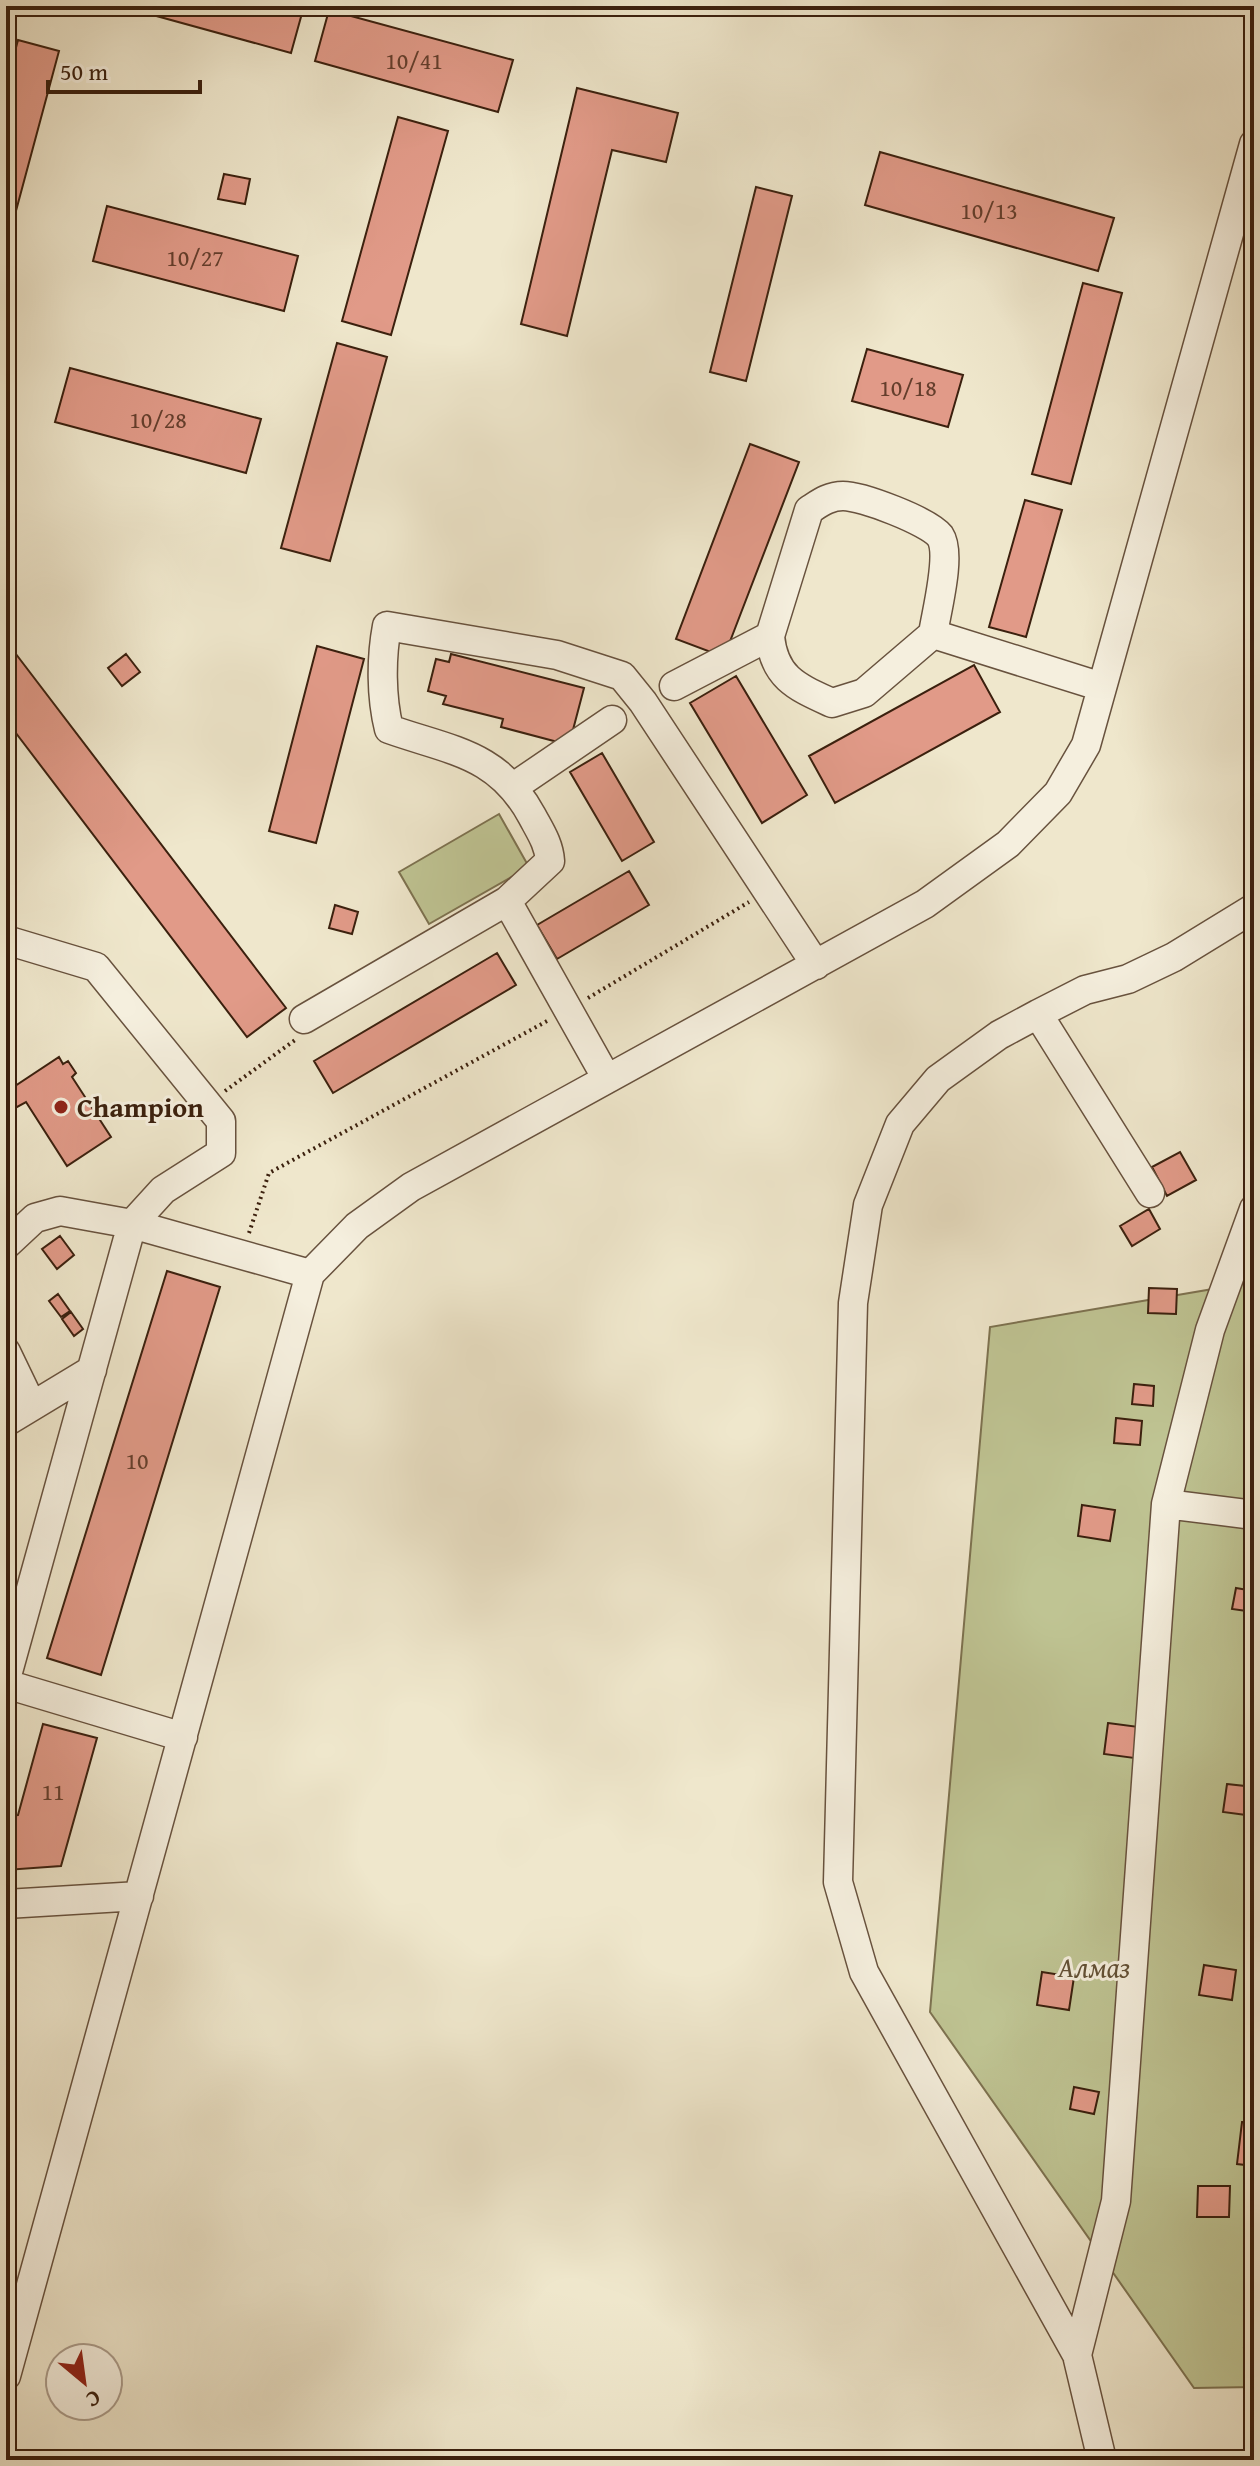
<svg xmlns="http://www.w3.org/2000/svg" width="1260" height="2466" viewBox="0 0 1260 2466" font-family="'Gentium Book Plus',serif">
  <style>
    .green { fill: #bfc493; stroke: #7d7250; stroke-width: 2 }
    .building { fill: #e19a88; stroke: #3b200e; stroke-width: 2 }
    .lines { fill: none; stroke-linecap: round; stroke-linejoin: round }
    .minor-casing { stroke: #68523e; stroke-width: 31 }
    .path { stroke: #3b200e; stroke-width: 4; stroke-dasharray: 2 4; stroke-linecap: butt }
    .minor { stroke: #f5efde; stroke-width: 28 }
    .poi-dot { fill: #8f2418; stroke: #f5efde; stroke-width: 3 }
    .labels { text-anchor: middle; stroke-width: 6; stroke-linejoin: round; paint-order: stroke }
    .number-label { font-size: 24px; fill: #643e2c }
    .poi-label { font-size: 28px; font-weight: bold; fill: #3b200e; stroke: #f5efde; text-anchor: start }
    .park-label { font-size: 28px; font-style: italic; fill: #635136; stroke: #f5efde }
  </style>
  <rect width="100%" height="100%" fill="#efe7cc"/>
  <filter id="stains"><feTurbulence type="fractalNoise" baseFrequency=".0025" numOctaves="4"/><feColorMatrix values="0 0 0 0 .2 0 0 0 0 .09 0 0 0 0 .02 0 0 0 .5 -.17"/></filter>
  <radialGradient id="worn" r=".72"><stop offset=".6" stop-color="#630" stop-opacity="0"/><stop offset="1" stop-color="#630" stop-opacity=".3"/></radialGradient>
  <path class="green" d="M 499,814 L 529,867 L 429,924 L 399,872 Z
    M 1254,1282 L 1254,2387 L 1194,2388 L 930,2012 L 990,1327 Z"/>
  <path class="building" d="M 120,6 L 304,6 L 291,53 Z
    M 329,10 L 513,60 L 498,112 L 315,61 Z
    M 18,40 L 59,51 L 6,248 L 6,85 Z
    M 577,88 L 678,113 L 666,162 L 612,150 L 567,336 L 521,324 Z
    M 398,117 L 448,131 L 391,335 L 342,321 Z
    M 880,152 L 1114,218 L 1098,271 L 865,205 Z
    M 224,174 L 250,179 L 245,204 L 218,199 Z
    M 756,187 L 792,196 L 746,381 L 710,372 Z
    M 107,206 L 298,256 L 284,311 L 93,261 Z
    M 1083,283 L 1122,293 L 1071,484 L 1032,474 Z
    M 337,343 L 387,357 L 330,561 L 281,548 Z
    M 867,349 L 963,375 L 948,427 L 852,401 Z
    M 70,368 L 261,419 L 246,473 L 55,422 Z
    M 750,444 L 799,462 L 724,657 L 676,639 Z
    M 1025,500 L 1062,510 L 1026,637 L 989,627 Z
    M 6,641 L 286,1008 L 247,1037 L 6,720 Z
    M 317,646 L 364,659 L 316,843 L 269,831 Z
    M 126,654 L 140,672 L 122,686 L 108,668 Z
    M 451,654 L 584,688 L 569,745 L 501,727 L 503,719 L 443,704 L 446,696 L 428,691 L 436,659 L 449,662 Z
    M 974,665 L 1000,712 L 835,803 L 809,756 Z
    M 736,676 L 807,795 L 762,823 L 690,703 Z
    M 602,753 L 654,842 L 622,861 L 570,772 Z
    M 629,871 L 649,905 L 557,959 L 537,925 Z
    M 335,905 L 358,912 L 352,934 L 329,928 Z
    M 497,953 L 516,985 L 333,1093 L 314,1061 Z
    M 59,1057 L 63,1064 L 68,1061 L 76,1073 L 72,1077 L 111,1137 L 67,1166 L 26,1102 L 6,1113 L 6,1092 Z
    M 1180,1152 L 1196,1180 L 1167,1196 L 1152,1167 Z
    M 1149,1209 L 1160,1229 L 1132,1246 L 1120,1226 Z
    M 60,1236 L 74,1255 L 57,1269 L 42,1249 Z
    M 167,1271 L 220,1287 L 101,1675 L 47,1658 Z
    M 1149,1288 L 1177,1289 L 1176,1314 L 1148,1313 Z
    M 58,1294 L 70,1311 L 61,1317 L 49,1301 Z
    M 71,1312 L 83,1329 L 74,1336 L 62,1319 Z
    M 1134,1384 L 1154,1386 L 1153,1406 L 1132,1404 Z
    M 1116,1418 L 1142,1421 L 1140,1445 L 1114,1443 Z
    M 1082,1505 L 1115,1510 L 1110,1541 L 1078,1536 Z
    M 1236,1588 L 1254,1591 L 1254,1612 L 1232,1609 Z
    M 1108,1723 L 1139,1727 L 1134,1758 L 1104,1754 Z
    M 43,1724 L 97,1738 L 61,1866 L 6,1870 L 6,1816 L 18,1815 Z
    M 1227,1784 L 1254,1787 L 1254,1816 L 1223,1812 Z
    M 1252,1910 L 1254,1911 L 1254,1940 L 1247,1939 Z
    M 1204,1965 L 1236,1970 L 1232,2000 L 1199,1995 Z
    M 1042,1972 L 1074,1977 L 1069,2010 L 1037,2005 Z
    M 1074,2087 L 1099,2092 L 1094,2114 L 1070,2109 Z
    M 1242,2122 L 1254,2123 L 1254,2166 L 1237,2164 Z
    M 1198,2186 L 1230,2186 L 1229,2217 L 1197,2217 Z
    M 1246,2318 L 1254,2318 L 1254,2347 L 1244,2347 Z"/>
  <g class="lines">
    <defs>
      <path id="minor" d="M 933,634 L 864,693 L 832,703 C 797,687 774,678 770,636 L 809,510 C 820,503 829,496 843,496 C 862,496 928,521 940,536 C 952,554 936,613 933,634 L 1102,687
        M 674,686 L 770,636
        M 515,786 L 612,720
        M 6,940 L 96,967 L 221,1121 L 221,1153 L 163,1190 L 132,1224 L 60,1211 L 35,1218 L 6,1245
        M 1038,1014 L 1085,990 L 1128,979 L 1174,957 L 1254,908
        M 304,1019 L 507,901
        M 607,1079 L 507,901 L 550,861 C 549,844 540,831 532,816 C 498,753 451,751 389,729 C 381,697 381,658 387,626 L 557,655 L 622,676 L 643,702 L 816,965
        M 6,1352 L 32,1406
        M 6,1422 L 92,1370
        M 1166,1504 L 1254,1515
        M 6,1679 L 132,1224 L 310,1274
        M 6,1684 L 183,1737
        M 6,1904 L 139,1896
        M 1077,2355 L 1116,2201 L 1166,1504 L 1210,1330 L 1254,1209
        M 6,2376 L 310,1274 L 357,1226 L 411,1187 L 925,904 L 1008,844 L 1058,793 L 1086,745 L 1254,144
        M 1102,2460 L 1077,2355 L 864,1972 L 838,1882 L 853,1303 L 868,1205 L 900,1124 L 938,1079 L 999,1035 L 1038,1014 L 1150,1193"/>
    </defs>
    <use href="#minor" class="minor-casing"/>
    <path class="path" d="M 588,998 L 749,902
      M 225,1091 L 295,1040
      M 249,1233 L 269,1173 L 549,1020"/>
    <use href="#minor" class="minor"/>
  </g>
  <circle class="poi-dot" cx="61" cy="1107" r="8"/>
  <g class="labels">
    <g class="number-label">
      <text x="414" y="69">10/41</text>
      <text x="989" y="219">10/13</text>
      <text x="195" y="266">10/27</text>
      <text x="908" y="396">10/18</text>
      <text x="158" y="428">10/28</text>
      <text x="137" y="1469">10</text>
      <text x="53" y="1800">11</text>
    </g>
    <g class="poi-label">
      <text x="77" y="1117">Champion</text>
    </g>
    <g class="park-label">
      <text x="1094" y="1977">Алмаз</text>
    </g>
  </g>
  <rect width="1260" height="2466" fill="none" stroke="#efe7cc" stroke-width="32"/>
  <rect x="8" y="8" width="1244" height="2450" fill="none" stroke="#3b200e" stroke-width="4"/>
  <rect x="16" y="16" width="1228" height="2434" fill="none" stroke="#3b200e" stroke-width="2"/>
  <g transform="translate(84 2382) rotate(151)"><circle r="38" fill="#f5efde" stroke="#ab9c8b" stroke-width="2"/>
  <path d="M0-6L14 30L0 20L-14 30Z" fill="#8f2418"/>
  <text y="-12" font-size="22" font-weight="bold" text-anchor="middle" fill="#3b200e">С</text>
  </g>
  <path d="M48 80v12h152v-12" fill="none" stroke="#3b200e" stroke-width="4"/>
  <text x="60" y="80" font-size="24" fill="#3b200e" stroke="#f5efde" stroke-width="6" paint-order="stroke">50 m</text>
  <rect width="100%" height="100%" filter="url(#stains)"/>
  <rect width="100%" height="100%" fill="url(#worn)"/>
</svg>
